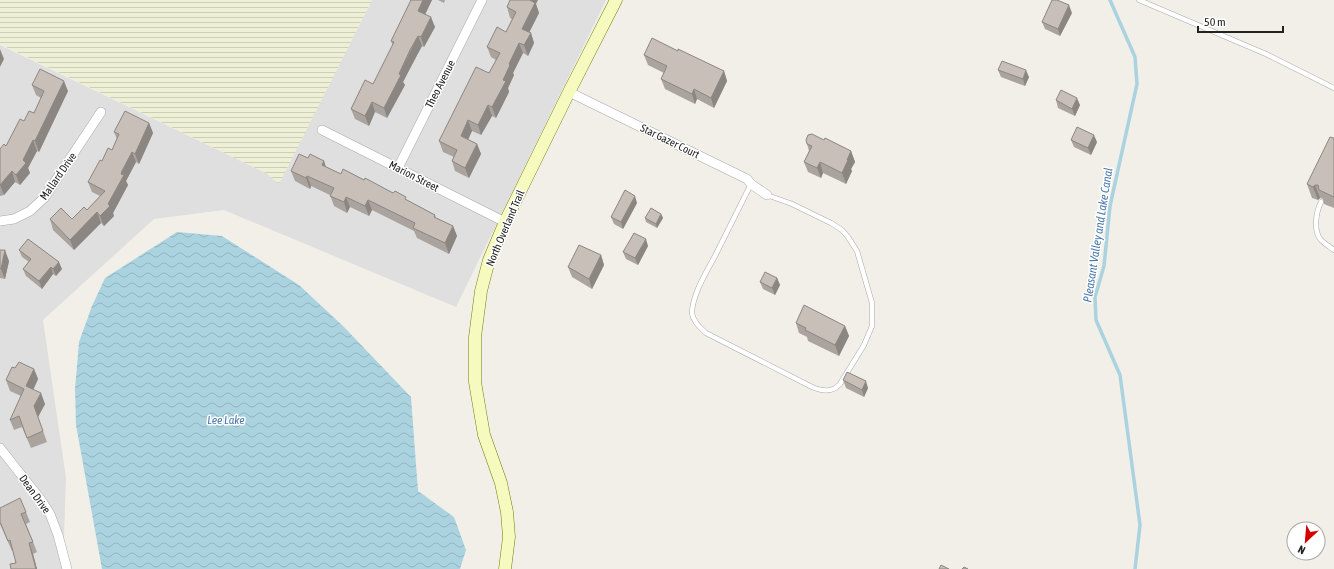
<svg xmlns="http://www.w3.org/2000/svg" width="1334" height="569" viewBox="0 0 1334 569" font-family="'Asap Condensed',sans-serif">
  <style>
    .residential { fill: #e0dfdf }
    .farmland { fill: url(#farmland-rules) }
    .water { fill: url(#water-waves) }
    .lines { fill: none; stroke-linecap: round; stroke-linejoin: round }
    .stream { stroke: #aad3df; stroke-width: 3.5 }
    .lane-casing { stroke: #a9a9a9; stroke-width: 5.5 }
    .street-casing { stroke: #a9a9a9; stroke-width: 10 }
    .secondary-casing { stroke: #707d05; stroke-width: 13 }
    .lane { stroke: #fff; stroke-width: 4.5 }
    .street { stroke: #fff; stroke-width: 9 }
    .secondary { stroke: #f7fabf; stroke-width: 12 }
    .wall { fill: #aba49e }
    .shaded-wall { fill: #8b8681 }
    .building { fill: #c7bfb8; stroke: #8b8681 }
    .labels { text-anchor: middle; stroke-width: 3; stroke-linejoin: round; paint-order: stroke }
    .street-label { font-size: 11px; fill: #222; stroke: #fff }
    .water-label { font-size: 12px; font-style: italic; fill: #4a7aab; stroke: #fff }
  </style>
  <defs>
    <pattern id="farmland-rules" width="6" height="5" patternUnits="userSpaceOnUse"><rect width="6" height="5" fill="#eef0d5"/><path d="M0 2.5h6" fill="none" stroke="#ccceb7"/></pattern>
    <pattern id="water-waves" width="16" height="10" patternUnits="userSpaceOnUse"><rect width="16" height="10" fill="#aad3df"/><path d="M0 5q4-4 8 0t8 0" fill="none" stroke="#92b5bf"/></pattern>
  </defs>
  <rect width="100%" height="100%" fill="#f2efe9"/>
  <path class="residential" d="M 372,0 L 606,0 L 456,307 L 224,210 L 154,219 L 43,320 L 66,478 L 63,569 L 0,569 L 0,45 L 266,173 L 279,183 Z"/>
  <path class="farmland" d="M 0,0 L 372,0 L 279,184 L 266,173 L 0,44 Z"/>
  <path class="water" d="M 177,232 L 222,236 L 299,285 L 343,326 L 411,397 L 418,491 L 454,517 L 466,550 L 460,569 L 102,569 L 76,425 L 75,389 L 79,342 L 92,306 L 105,278 Z"/>
  <g class="lines">
    <path class="stream" d="M 1110,0 L 1135,57 L 1137,84 L 1110,206 L 1104,266 L 1095,297 L 1096,320 L 1120,375 L 1140,525 L 1135,569"/>
    <defs>
      <path id="lane" d="M 1139,0 L 1266,54 L 1334,88
        M 751,184 C 739,208 727,232 715,256 C 707,271 692,295 692,313 C 693,321 700,328 706,333 L 812,387 C 822,391 832,393 840,384 L 864,345 L 872,326 L 872,303 L 857,251 L 848,237 L 842,230 L 831,223 L 792,204 L 767,195
        M 1321,202 C 1316,212 1313,231 1321,240 C 1325,244 1330,247 1334,250"/>
      <path id="street" d="M 569,92 L 747,179 L 751,184 L 767,195
        M 322,130 L 505,222
        M 398,168 L 482,0
        M 0,221 L 14,219 L 30,211 L 44,198 L 101,112
        M 0,448 L 41,500 L 50,514 L 58,535 L 67,569"/>
      <path id="secondary" d="M 505,569 L 509,537 L 507,512 L 501,483 L 484,435 L 475,382 L 475,337 L 481,291 L 489,260 L 505,222 L 569,92 L 616,0"/>
    </defs>
    <use href="#lane" class="lane-casing"/>
    <use href="#street" class="street-casing"/>
    <use href="#secondary" class="secondary-casing"/>
    <use href="#lane" class="lane"/>
    <use href="#street" class="street"/>
    <use href="#secondary" class="secondary"/>
  </g>
  <path class="wall" d="M 410,0 L 432,0 L 425,14 L 435,27 L 424,47 L 422,46 L 414,60 L 403,82 L 405,85 L 387,118 L 375,112 L 369,126 L 355,119 L 351,109 L 373,84 L 393,46 L 391,41 L 411,1 Z
    M 438,0 L 445,0 L 444,3 Z
    M 536,4 L 539,13 L 529,32 L 531,33 L 534,43 L 528,56 L 523,53 L 513,73 L 514,75 L 508,88 L 509,92 L 496,118 L 492,116 L 481,135 L 472,131 L 468,140 L 477,144 L 481,154 L 469,178 L 455,171 L 452,161 L 454,157 L 443,152 L 439,141 L 489,73 L 496,60 L 491,57 L 487,47 L 506,32 L 512,19 L 510,18 L 507,7 Z
    M 1072,13 L 1060,36 L 1045,29 L 1042,22 Z
    M 678,51 L 724,71 L 727,81 L 714,108 L 697,99 L 695,104 L 665,89 L 661,79 L 664,73 L 648,65 L 644,55 Z
    M 998,70 L 1029,77 L 1025,86 L 1001,77 Z
    M 32,85 L 68,91 L 39,152 L 37,151 L 28,168 L 30,173 L 20,185 L 15,182 L 4,195 L 0,196 L 0,149 L 6,146 L 24,121 L 34,113 L 41,98 L 36,95 Z
    M 1056,100 L 1080,105 L 1075,116 L 1058,108 Z
    M 149,123 L 153,133 L 139,164 L 136,162 L 126,181 L 128,185 L 113,213 L 114,216 L 104,226 L 101,223 L 74,250 L 53,230 L 50,219 L 72,219 L 87,210 L 100,196 L 92,192 L 88,182 L 102,161 L 112,150 L 117,139 L 114,132 Z
    M 1334,138 L 1334,208 L 1324,204 L 1323,199 L 1320,198 L 1318,200 L 1312,198 L 1307,184 Z
    M 824,140 L 851,151 L 855,162 L 851,169 L 852,171 L 846,184 L 823,173 L 821,178 L 808,172 L 804,162 L 809,151 L 807,144 Z
    M 1071,140 L 1097,142 L 1091,155 L 1074,147 Z
    M 308,158 L 324,161 L 326,167 L 341,174 L 364,180 L 393,193 L 435,215 L 436,218 L 453,226 L 457,236 L 449,254 L 417,238 L 414,231 L 372,210 L 369,216 L 350,207 L 347,213 L 334,206 L 330,195 L 311,186 L 310,189 L 295,181 L 291,171 Z
    M 637,203 L 623,229 L 614,224 L 611,217 Z
    M 661,214 L 663,218 L 657,228 L 646,222 L 645,218 Z
    M 648,246 L 638,265 L 626,259 L 623,252 Z
    M 0,250 L 9,261 L 5,279 L 0,278 Z
    M 19,250 L 62,269 L 56,276 L 53,274 L 42,289 L 26,276 L 23,269 L 29,262 L 22,257 Z
    M 601,255 L 604,265 L 592,289 L 572,277 L 568,267 Z
    M 777,278 L 780,285 L 775,295 L 763,289 L 760,282 Z
    M 796,323 L 845,326 L 849,336 L 839,356 L 808,341 L 807,337 L 799,333 Z
    M 15,368 L 34,369 L 38,379 L 33,390 L 45,404 L 38,417 L 47,442 L 31,448 L 22,427 L 14,430 L 10,420 L 21,396 L 10,391 L 6,380 Z
    M 843,380 L 868,388 L 864,397 L 846,388 Z
    M 0,508 L 26,512 L 30,522 L 26,524 L 37,552 L 33,554 L 37,569 L 11,569 L 16,563 L 13,551 L 12,551 L 0,524 Z"/>
  <path class="shaded-wall" d="M 423,0 L 432,0 L 422,21 L 418,11 Z
    M 529,0 L 538,0 L 536,4 L 539,13 L 526,39 L 522,29 Z
    M 1069,5 L 1072,13 L 1060,36 L 1058,29 Z
    M 431,17 L 435,27 L 424,47 L 421,37 Z
    M 531,33 L 534,43 L 528,56 L 524,45 Z
    M 418,36 L 422,46 L 403,82 L 405,85 L 387,118 L 384,108 L 399,74 Z
    M 519,43 L 523,53 L 513,73 L 514,75 L 508,88 L 509,92 L 496,118 L 492,107 L 509,64 Z
    M 0,49 L 4,59 L 0,67 Z
    M 1026,70 L 1029,77 L 1025,86 L 1023,79 Z
    M 724,71 L 727,81 L 714,108 L 711,98 Z
    M 64,81 L 68,91 L 39,152 L 35,141 Z
    M 694,89 L 697,99 L 695,104 L 692,94 Z
    M 1077,98 L 1080,105 L 1075,116 L 1072,109 Z
    M 372,102 L 375,112 L 369,126 L 365,116 Z
    M 488,105 L 492,116 L 481,135 L 478,125 Z
    M 468,120 L 472,131 L 465,146 L 461,136 Z
    M 149,123 L 153,133 L 139,164 L 135,154 Z
    M 1094,135 L 1097,142 L 1091,155 L 1088,148 Z
    M 33,140 L 37,151 L 28,168 L 30,173 L 20,185 L 16,175 Z
    M 477,144 L 481,154 L 469,178 L 465,168 Z
    M 851,151 L 855,162 L 851,169 L 852,171 L 846,184 L 842,173 Z
    M 132,152 L 136,162 L 126,181 L 128,185 L 113,213 L 114,216 L 104,226 L 100,216 L 108,204 L 122,171 Z
    M 324,161 L 327,171 L 322,165 Z
    M 820,162 L 823,173 L 821,178 L 817,168 Z
    M 12,171 L 15,182 L 4,195 L 0,185 Z
    M 307,176 L 311,186 L 310,189 L 306,178 Z
    M 1315,185 L 1320,198 L 1318,200 L 1313,187 Z
    M 635,196 L 637,203 L 623,229 L 621,222 Z
    M 346,197 L 350,207 L 347,213 L 344,202 Z
    M 368,200 L 372,210 L 369,216 L 365,206 Z
    M 97,212 L 101,223 L 74,250 L 70,240 Z
    M 661,214 L 663,218 L 657,228 L 656,224 Z
    M 453,226 L 457,236 L 449,254 L 445,243 Z
    M 646,239 L 648,246 L 638,265 L 635,258 Z
    M 5,250 L 9,261 L 5,279 L 1,269 Z
    M 601,255 L 604,265 L 592,289 L 589,279 Z
    M 59,262 L 62,269 L 56,276 L 53,269 Z
    M 51,267 L 53,274 L 42,289 L 39,281 Z
    M 777,278 L 780,285 L 775,295 L 772,288 Z
    M 845,326 L 849,336 L 839,356 L 835,345 Z
    M 34,369 L 38,379 L 30,397 L 26,386 Z
    M 866,381 L 868,388 L 864,397 L 862,390 Z
    M 41,393 L 45,404 L 38,417 L 34,406 Z
    M 29,543 L 33,554 L 37,569 L 36,569 Z"/>
  <path class="building" d="M 411,0 L 423,0 L 418,11 L 431,17 L 421,37 L 418,36 L 410,50 L 399,74 L 401,75 L 384,108 L 372,102 L 365,116 L 351,109 L 365,80 L 373,84 L 394,42 L 391,41 Z
    M 510,0 L 530,0 L 535,3 L 522,29 L 531,33 L 524,45 L 519,43 L 509,64 L 510,65 L 503,80 L 506,81 L 492,107 L 488,105 L 478,125 L 468,120 L 461,136 L 477,144 L 465,168 L 452,161 L 457,150 L 439,141 L 476,67 L 489,73 L 500,53 L 487,47 L 497,27 L 506,32 L 516,12 L 507,7 Z
    M 1052,0 L 1057,0 L 1069,5 L 1058,29 L 1042,22 Z
    M 652,38 L 678,51 L 678,49 L 724,71 L 711,98 L 694,89 L 692,94 L 661,79 L 667,66 L 644,55 Z
    M 1002,61 L 1026,70 L 1023,79 L 998,70 Z
    M 40,69 L 64,81 L 35,141 L 33,140 L 23,160 L 26,163 L 16,175 L 12,171 L 0,185 L 0,149 L 4,144 L 6,146 L 20,119 L 24,121 L 29,111 L 34,113 L 44,91 L 32,85 Z
    M 1061,90 L 1077,98 L 1072,109 L 1056,100 Z
    M 125,111 L 149,123 L 135,154 L 132,152 L 122,171 L 121,174 L 124,175 L 108,204 L 110,206 L 100,216 L 97,212 L 70,240 L 50,219 L 61,208 L 72,219 L 84,207 L 87,210 L 105,191 L 88,182 L 100,160 L 102,161 L 108,148 L 112,150 L 119,134 L 114,132 Z
    M 1077,127 L 1094,135 L 1088,148 L 1071,140 Z
    M 812,134 L 824,140 L 825,138 L 851,151 L 847,160 L 848,160 L 842,173 L 820,162 L 817,168 L 804,162 L 812,146 L 807,144 L 806,140 L 808,135 Z
    M 1330,137 L 1334,138 L 1334,197 L 1319,190 L 1318,185 L 1315,185 L 1313,187 L 1307,184 Z
    M 299,154 L 308,158 L 310,154 L 324,161 L 322,165 L 341,174 L 343,169 L 364,180 L 365,178 L 393,193 L 395,191 L 406,197 L 405,199 L 435,215 L 434,217 L 453,226 L 445,243 L 413,228 L 415,223 L 368,200 L 365,206 L 346,197 L 344,202 L 330,196 L 334,188 L 307,176 L 306,178 L 291,171 Z
    M 625,190 L 635,196 L 621,222 L 611,217 Z
    M 651,208 L 661,214 L 656,224 L 645,218 Z
    M 634,233 L 646,239 L 635,258 L 623,252 Z
    M 28,239 L 59,262 L 53,269 L 51,267 L 39,281 L 23,269 L 31,259 L 19,250 Z
    M 579,245 L 601,255 L 589,279 L 568,267 Z
    M 0,250 L 5,250 L 1,269 L 0,268 Z
    M 765,272 L 777,278 L 772,288 L 760,282 Z
    M 804,305 L 845,326 L 835,345 L 805,330 L 806,328 L 796,323 Z
    M 19,362 L 34,369 L 26,386 L 41,393 L 34,406 L 43,431 L 27,438 L 19,416 L 10,420 L 24,389 L 6,380 L 12,367 L 15,368 Z
    M 847,372 L 866,381 L 862,390 L 843,380 Z
    M 20,498 L 26,512 L 21,514 L 33,542 L 29,543 L 36,569 L 11,569 L 10,564 L 16,563 L 10,540 L 8,541 L 0,522 L 0,508 Z
    M 941,565 L 949,569 L 939,569 Z
    M 964,567 L 968,569 L 962,569 Z"/>
  <g class="labels">
    <g class="street-label">
      <text transform="translate(440 84) rotate(-63)" y="4">Theo Avenue</text>
      <text transform="translate(670 141) rotate(26)" y="4">Star Gazer Court</text>
      <text transform="translate(58 176) rotate(-55)" y="4">Mallard Drive</text>
      <text transform="translate(414 176) rotate(27)" y="4">Marion Street</text>
      <text transform="translate(505 228) rotate(-67)" y="4">North Overland Trail</text>
      <text transform="translate(35 494) rotate(54)" y="4">Dean Drive</text>
    </g>
    <g class="water-label">
      <text transform="translate(1098 235) rotate(-81)" y="4">Pleasant Valley and Lake Canal</text>
      <text x="226" y="424">Lee Lake</text>
    </g>
  </g>
  <g transform="translate(1306 541) rotate(206)"><circle r="19" fill="#ffffff" stroke="#a7a7a7"/>
  <path d="M0-3L7 15L0 10L-7 15Z" fill="#d40000"/>
  <text y="-6" font-size="11" font-weight="bold" text-anchor="middle" fill="#222222">N</text>
  </g>
  <path d="M1198 26v6h85v-6" fill="none" stroke="#222222" stroke-width="2"/>
  <text x="1204" y="26" font-size="12" fill="#222222" stroke="#ffffff" stroke-width="3" paint-order="stroke">50 m</text>
</svg>
